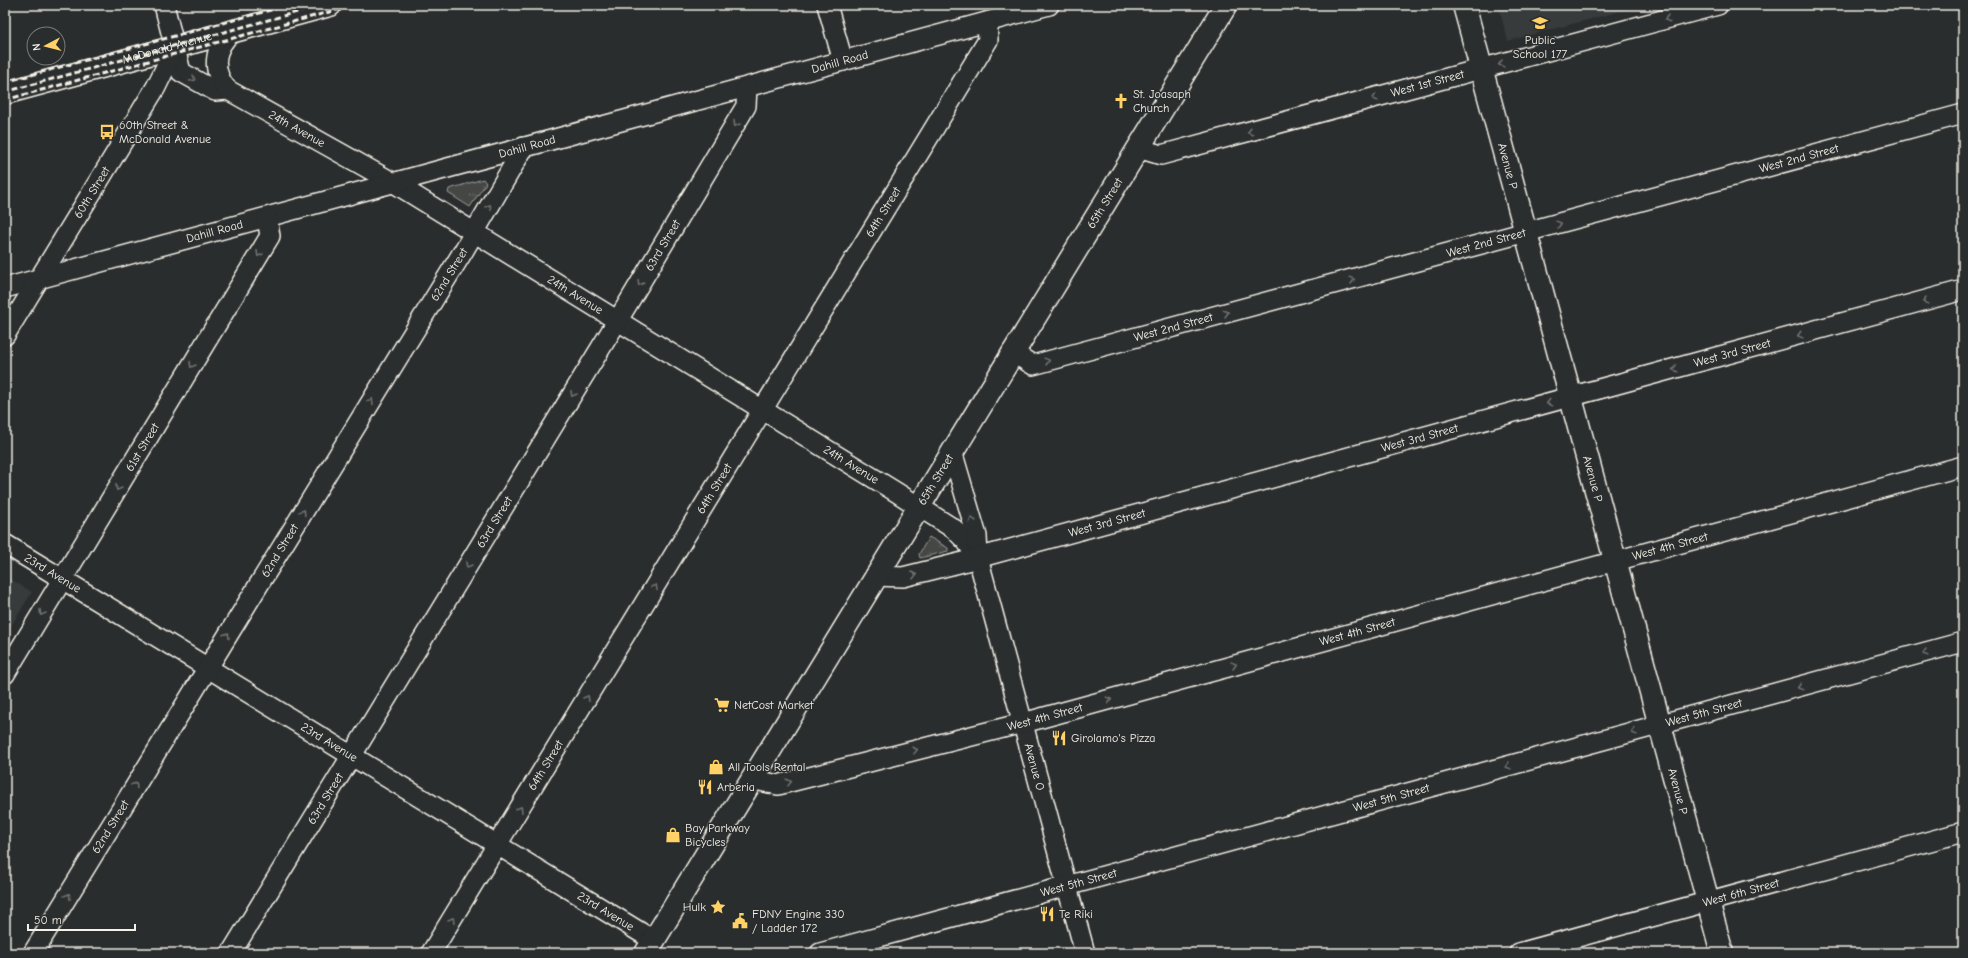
<svg xmlns="http://www.w3.org/2000/svg" width="1968" height="958" viewBox="0 0 1968 958" font-family="'Comic Neue',sans-serif">
  <style>
    .built { fill: #373a3a }
    .park { fill: url(#park-tufts); stroke: #9c9c96 }
    .lines { fill: none; stroke-linecap: round; stroke-linejoin: round }
    .minor-casing { stroke: #f4f1e8; stroke-width: 22 }
    .major-casing { stroke: #f4f1e8; stroke-width: 25 }
    .minor { stroke: #2a2d2e; stroke-width: 19 }
    .major { stroke: #2a2d2e; stroke-width: 22 }
    .rail { stroke: #f4f1e8; stroke-width: 3; stroke-dasharray: 6 3; stroke-linecap: butt }
    .oneway { stroke: #71726f }
    .labels { text-anchor: middle; stroke-width: 3; stroke-linejoin: round; paint-order: stroke }
    .poi-label { font-size: 12px; fill: #f4f1e8; stroke: #2a2d2e; text-anchor: start }
    .street-label { font-size: 12px; fill: #f4f1e8; stroke: #2a2d2e }
  </style>
  <defs>
    <pattern id="park-tufts" width="24" height="20" patternUnits="userSpaceOnUse"><rect width="24" height="20" fill="#444645"/><path d="M3 7l-1-3M5 7V3M7 7l1-3M15 17l-1-3M17 17v-4M19 17l1-3" fill="none" stroke="#606160"/></pattern>
  </defs>
  <rect width="100%" height="100%" fill="#2a2d2e"/>
  <filter id="ink" filterUnits="userSpaceOnUse"><feTurbulence type="fractalNoise" baseFrequency=".025" numOctaves="2"/><feDisplacementMap in="SourceGraphic" scale="8" xChannelSelector="R" yChannelSelector="G"/><feConvolveMatrix kernelMatrix="1 2 1 2 8 2 1 2 1" color-interpolation-filters="sRGB"/></filter>
  <g filter="url(#ink)">
    <path class="built" d="M 1498,5 L 1644,5 L 1508,41 Z
      M 5,576 L 32,592 L 5,636 Z"/>
    <path class="park" d="M 483,179 L 486,183 L 470,207 L 448,193 L 449,189 Z
      M 929,537 L 948,548 L 948,551 L 920,558 L 919,554 Z"/>
    <g class="lines">
      <defs>
        <g id="minor">
          <path d="M 164,5 L 181,72 L 215,91 L 228,90"/>
          <path d="M 827,5 L 843,61"/>
          <path id="s1" d="M 232,32 C 213,48 211,72 228,90 L 394,183 L 896,492 L 954,529 L 966,541 L 978,558"/>
          <path id="s2" d="M 1138,148 L 1161,155 L 1718,5"/>
          <path id="s3" d="M 5,288 L 1049,5"/>
          <path id="s4" d="M 5,335 L 156,87 L 175,48"/>
          <path id="s5" d="M 1012,352 L 1033,365 L 1963,114"/>
          <path id="s6" d="M 952,451 L 977,536 L 978,558 L 1085,953"/>
          <path id="s7" d="M 5,544 L 653,940"/>
          <path id="s8" d="M 875,576 L 903,577 L 959,563 L 1963,290"/>
          <path id="s9" d="M 5,674 L 270,236 L 267,218"/>
          <path id="s10" d="M 751,779 L 778,785 L 1023,723 L 1963,466"/>
          <path id="s11" d="M 33,953 L 464,250 L 524,147"/>
          <path id="s12" d="M 231,953 L 627,305 L 746,106 L 747,87"/>
          <path id="s13" d="M 431,953 L 988,40 L 987,22"/>
          <path id="s14" d="M 820,953 L 1963,642"/>
          <path id="s15" d="M 1519,953 L 1963,832"/>
        </g>
        <g id="major">
          <path id="s16" d="M 1464,5 L 1722,953"/>
          <path d="M 5,93 L 330,5"/>
          <path id="s17" d="M 646,953 L 1226,5"/>
        </g>
      </defs>
      <use href="#minor" class="minor-casing"/>
      <use href="#major" class="major-casing"/>
      <use href="#minor" class="minor"/>
      <use href="#major" class="major"/>
      <g class="rail">
        <path d="M 5,82 L 289,5"/>
        <path id="s18" d="M 5,92 L 323,5"/>
        <path d="M 5,100 L 355,5"/>
      </g>
    </g>
    <defs><path id="oneway-chevron" d="M-2-3.5L2.5 0L-2 3.5" fill="none" stroke-width="1.6" stroke-linecap="round" stroke-linejoin="round"/></defs>
    <g class="oneway">
      <use href="#oneway-chevron" transform="translate(1667 19) rotate(165)"/>
      <use href="#oneway-chevron" transform="translate(1501 64) rotate(165)"/>
      <use href="#oneway-chevron" transform="translate(193 79) rotate(30)"/>
      <use href="#oneway-chevron" transform="translate(1375 98) rotate(165)"/>
      <use href="#oneway-chevron" transform="translate(736 124) rotate(121)"/>
      <use href="#oneway-chevron" transform="translate(1250 132) rotate(165)"/>
      <use href="#oneway-chevron" transform="translate(489 207) rotate(-60)"/>
      <use href="#oneway-chevron" transform="translate(1559 224) rotate(-15)"/>
      <use href="#oneway-chevron" transform="translate(259 254) rotate(121)"/>
      <use href="#oneway-chevron" transform="translate(1352 280) rotate(-15)"/>
      <use href="#oneway-chevron" transform="translate(640 283) rotate(121)"/>
      <use href="#oneway-chevron" transform="translate(1925 301) rotate(165)"/>
      <use href="#oneway-chevron" transform="translate(1226 313) rotate(-15)"/>
      <use href="#oneway-chevron" transform="translate(1800 335) rotate(165)"/>
      <use href="#oneway-chevron" transform="translate(1047 361) rotate(-15)"/>
      <use href="#oneway-chevron" transform="translate(192 365) rotate(121)"/>
      <use href="#oneway-chevron" transform="translate(1675 369) rotate(165)"/>
      <use href="#oneway-chevron" transform="translate(573 394) rotate(121)"/>
      <use href="#oneway-chevron" transform="translate(371 401) rotate(-58)"/>
      <use href="#oneway-chevron" transform="translate(1549 403) rotate(165)"/>
      <use href="#oneway-chevron" transform="translate(118 488) rotate(121)"/>
      <use href="#oneway-chevron" transform="translate(303 512) rotate(-58)"/>
      <use href="#oneway-chevron" transform="translate(972 520) rotate(-107)"/>
      <use href="#oneway-chevron" transform="translate(468 565) rotate(121)"/>
      <use href="#oneway-chevron" transform="translate(914 575) rotate(-14)"/>
      <use href="#oneway-chevron" transform="translate(655 587) rotate(-59)"/>
      <use href="#oneway-chevron" transform="translate(42 613) rotate(121)"/>
      <use href="#oneway-chevron" transform="translate(227 635) rotate(-58)"/>
      <use href="#oneway-chevron" transform="translate(1925 653) rotate(165)"/>
      <use href="#oneway-chevron" transform="translate(1234 665) rotate(-15)"/>
      <use href="#oneway-chevron" transform="translate(1800 687) rotate(165)"/>
      <use href="#oneway-chevron" transform="translate(587 698) rotate(-59)"/>
      <use href="#oneway-chevron" transform="translate(1109 700) rotate(-15)"/>
      <use href="#oneway-chevron" transform="translate(1634 732) rotate(165)"/>
      <use href="#oneway-chevron" transform="translate(915 750) rotate(-14)"/>
      <use href="#oneway-chevron" transform="translate(1508 766) rotate(165)"/>
      <use href="#oneway-chevron" transform="translate(789 782) rotate(-14)"/>
      <use href="#oneway-chevron" transform="translate(135 785) rotate(-58)"/>
      <use href="#oneway-chevron" transform="translate(520 809) rotate(-59)"/>
      <use href="#oneway-chevron" transform="translate(68 896) rotate(-59)"/>
      <use href="#oneway-chevron" transform="translate(452 920) rotate(-59)"/>
    </g>
  </g>
  <defs>
    <symbol id="school-bare" viewBox="-9 -9 18 18"><path d="M0-5L7-2L0 1L-7-2ZM-4 1L0 2.5L4 1V4Q0 6-4 4Z" fill="#ffd166" stroke="#2a2d2e" stroke-width="2.5" paint-order="stroke"/></symbol>
    <symbol id="church-bare" viewBox="-9 -9 18 18"><path d="M-1.2-6h2.4v3.5h3.3v2.4h-3.3V6h-2.4V-.1h-3.3v-2.4h3.3Z" fill="#ffd166" stroke="#2a2d2e" stroke-width="2.5" paint-order="stroke"/></symbol>
    <symbol id="bus-bare" viewBox="-9 -9 18 18"><path d="M-5-6H5V4H4V6H2V4H-2V6H-4V4H-5ZM-3.5-4V0h7V-4ZM-3.5 1.2v1.5H-2V1.2ZM2 1.2v1.5H3.5V1.2Z" fill="#ffd166" stroke="#2a2d2e" stroke-width="2.5" paint-order="stroke"/></symbol>
    <symbol id="supermarket-bare" viewBox="-9 -9 18 18"><path d="M-6-5.5h2.5l.6 2H6L4.5 2H-2.5L-4.4-4H-6ZM-1.5 3.2a1.3 1.3 0 1 0 .1 0ZM3 3.2a1.3 1.3 0 1 0 .1 0Z" fill="#ffd166" stroke="#2a2d2e" stroke-width="2.5" paint-order="stroke"/></symbol>
    <symbol id="restaurant-bare" viewBox="-9 -9 18 18"><path d="M-5-6h1v4h1v-4h1v4h1v-4h1v5L-1.5 .5V6h-2V.5L-5-1ZM5-6V6H3V1.5H1.5Q1.5-4 5-6Z" fill="#ffd166" stroke="#2a2d2e" stroke-width="2.5" paint-order="stroke"/></symbol>
    <symbol id="shop-bare" viewBox="-9 -9 18 18"><path d="M-5-2.5h2.3a2.7 3.5 0 0 1 5.4 0H5L5.5 6h-11ZM-1.5-2.5h3a1.5 2.3 0 0 0-3 0Z" fill="#ffd166" stroke="#2a2d2e" stroke-width="2.5" paint-order="stroke"/></symbol>
    <symbol id="sight-bare" viewBox="-9 -9 18 18"><path d="M0-6L1.8-2.2L6-1.7L2.9 1.2L3.7 5.4L0 3.3L-3.7 5.4L-2.9 1.2L-6-1.7L-1.8-2.2Z" fill="#ffd166" stroke="#2a2d2e" stroke-width="2.5" paint-order="stroke"/></symbol>
    <symbol id="civic-bare" viewBox="-9 -9 18 18"><path d="M-.6-6.5H3V-4.5H.6V-3L4-1V1h2V6H-6V1h2V-1L-.6-3ZM-1.2 2.5V6h2.4V2.5Z" fill="#ffd166" stroke="#2a2d2e" stroke-width="2.5" paint-order="stroke"/></symbol>
  </defs>
  <g fill-rule="evenodd">
    <use href="#school-bare" x="1529" y="12" width="22" height="22"/>
    <use href="#church-bare" x="1110" y="90" width="22" height="22"/>
    <use href="#bus-bare" x="96" y="121" width="22" height="22"/>
    <use href="#supermarket-bare" x="711" y="694" width="22" height="22"/>
    <use href="#restaurant-bare" x="1048" y="727" width="22" height="22"/>
    <use href="#shop-bare" x="705" y="756" width="22" height="22"/>
    <use href="#restaurant-bare" x="694" y="776" width="22" height="22"/>
    <use href="#shop-bare" x="662" y="824" width="22" height="22"/>
    <use href="#sight-bare" x="707" y="896" width="22" height="22"/>
    <use href="#restaurant-bare" x="1036" y="903" width="22" height="22"/>
    <use href="#civic-bare" x="729" y="910" width="22" height="22"/>
  </g>
  <g class="labels">
    <g class="poi-label">
      <text x="1540" y="44" text-anchor="middle">Public<tspan x="1540" dy="14">School 177</tspan></text>
      <text x="1133" y="98">St. Joasaph<tspan x="1133" dy="14">Church</tspan></text>
      <text x="119" y="129">60th Street &amp;<tspan x="119" dy="14">McDonald Avenue</tspan></text>
      <text x="734" y="709">NetCost Market</text>
      <text x="1071" y="742">Girolamo's Pizza</text>
      <text x="728" y="771">All Tools Rental</text>
      <text x="717" y="791">Arberia</text>
      <text x="685" y="832">Bay Parkway<tspan x="685" dy="14">Bicycles</tspan></text>
      <text x="706" y="911" text-anchor="end">Hulk</text>
      <text x="752" y="918">FDNY Engine 330<tspan x="752" dy="14">/ Ladder 172</tspan></text>
      <text x="1059" y="918">Te Riki</text>
    </g>
    <g class="street-label">
      <text dy="4" stroke="none"><textPath href="#s18" startOffset="168">McDonald Avenue</textPath></text>
      <text dy="4" stroke="none"><textPath href="#s3" startOffset="865">Dahill Road</textPath></text>
      <text dy="4" stroke="none"><textPath href="#s2" startOffset="300">West 1st Street</textPath></text>
      <text dy="4" stroke="none"><textPath href="#s1" startOffset="145">24th Avenue</textPath></text>
      <text dy="4" stroke="none"><textPath href="#s3" startOffset="541">Dahill Road</textPath></text>
      <text dy="4" stroke="none"><textPath href="#s5" startOffset="818">West 2nd Street</textPath></text>
      <text dy="4" stroke="none"><textPath href="#s16" startOffset="167">Avenue P</textPath></text>
      <text dy="4" stroke="none"><textPath href="#s4" startOffset="167">60th Street</textPath></text>
      <text dy="4" stroke="none"><textPath href="#s17" startOffset="879">65th Street</textPath></text>
      <text dy="4" stroke="none"><textPath href="#s13" startOffset="868">64th Street</textPath></text>
      <text dy="4" stroke="none"><textPath href="#s3" startOffset="217">Dahill Road</textPath></text>
      <text dy="4" stroke="none"><textPath href="#s5" startOffset="494">West 2nd Street</textPath></text>
      <text dy="4" stroke="none"><textPath href="#s12" startOffset="829">63rd Street</textPath></text>
      <text dy="4" stroke="none"><textPath href="#s11" startOffset="796">62nd Street</textPath></text>
      <text dy="4" stroke="none"><textPath href="#s1" startOffset="469">24th Avenue</textPath></text>
      <text dy="4" stroke="none"><textPath href="#s5" startOffset="170">West 2nd Street</textPath></text>
      <text dy="4" stroke="none"><textPath href="#s8" startOffset="887">West 3rd Street</textPath></text>
      <text dy="4" stroke="none"><textPath href="#s8" startOffset="563">West 3rd Street</textPath></text>
      <text dy="4" stroke="none"><textPath href="#s9" startOffset="265">61st Street</textPath></text>
      <text dy="4" stroke="none"><textPath href="#s1" startOffset="793">24th Avenue</textPath></text>
      <text dy="4" stroke="none"><textPath href="#s17" startOffset="555">65th Street</textPath></text>
      <text dy="4" stroke="none"><textPath href="#s16" startOffset="491">Avenue P</textPath></text>
      <text dy="4" stroke="none"><textPath href="#s13" startOffset="544">64th Street</textPath></text>
      <text dy="4" stroke="none"><textPath href="#s12" startOffset="505">63rd Street</textPath></text>
      <text dy="4" stroke="none"><textPath href="#s8" startOffset="239">West 3rd Street</textPath></text>
      <text dy="4" stroke="none"><textPath href="#s10" startOffset="951">West 4th Street</textPath></text>
      <text dy="4" stroke="none"><textPath href="#s11" startOffset="472">62nd Street</textPath></text>
      <text dy="4" stroke="none"><textPath href="#s7" startOffset="56">23rd Avenue</textPath></text>
      <text dy="4" stroke="none"><textPath href="#s10" startOffset="627">West 4th Street</textPath></text>
      <text dy="4" stroke="none"><textPath href="#s14" startOffset="916">West 5th Street</textPath></text>
      <text dy="4" stroke="none"><textPath href="#s10" startOffset="303">West 4th Street</textPath></text>
      <text dy="4" stroke="none"><textPath href="#s7" startOffset="380">23rd Avenue</textPath></text>
      <text dy="4" stroke="none"><textPath href="#s13" startOffset="220">64th Street</textPath></text>
      <text dy="4" stroke="none"><textPath href="#s6" startOffset="327">Avenue O</textPath></text>
      <text dy="4" stroke="none"><textPath href="#s16" startOffset="815">Avenue P</textPath></text>
      <text dy="4" stroke="none"><textPath href="#s14" startOffset="592">West 5th Street</textPath></text>
      <text dy="4" stroke="none"><textPath href="#s12" startOffset="181">63rd Street</textPath></text>
      <text dy="4" stroke="none"><textPath href="#s11" startOffset="148">62nd Street</textPath></text>
      <text dy="4" stroke="none"><textPath href="#s14" startOffset="268">West 5th Street</textPath></text>
      <text dy="4" stroke="none"><textPath href="#s15" startOffset="230">West 6th Street</textPath></text>
      <text dy="4" stroke="none"><textPath href="#s7" startOffset="704">23rd Avenue</textPath></text>
    </g>
  </g>
  <rect width="1968" height="958" fill="none" stroke="#2a2d2e" stroke-width="20"/>
  <rect x="10" y="10" width="1948" height="938" fill="none" stroke="#f4f1e8" stroke-width="1.5" filter="url(#ink)"/>
  <g transform="translate(46 46) rotate(263)"><circle r="19" fill="#2a2d2e" stroke="#7b7b78"/>
  <path d="M0-3L7 15L0 10L-7 15Z" fill="#ffd166"/>
  <text y="-6" font-size="11" font-weight="bold" text-anchor="middle" fill="#f4f1e8">N</text>
  </g>
  <path d="M28 924v6h107v-6" fill="none" stroke="#f4f1e8" stroke-width="2"/>
  <text x="34" y="924" font-size="12" fill="#f4f1e8" stroke="#2a2d2e" stroke-width="3" paint-order="stroke">50 m</text>
</svg>
